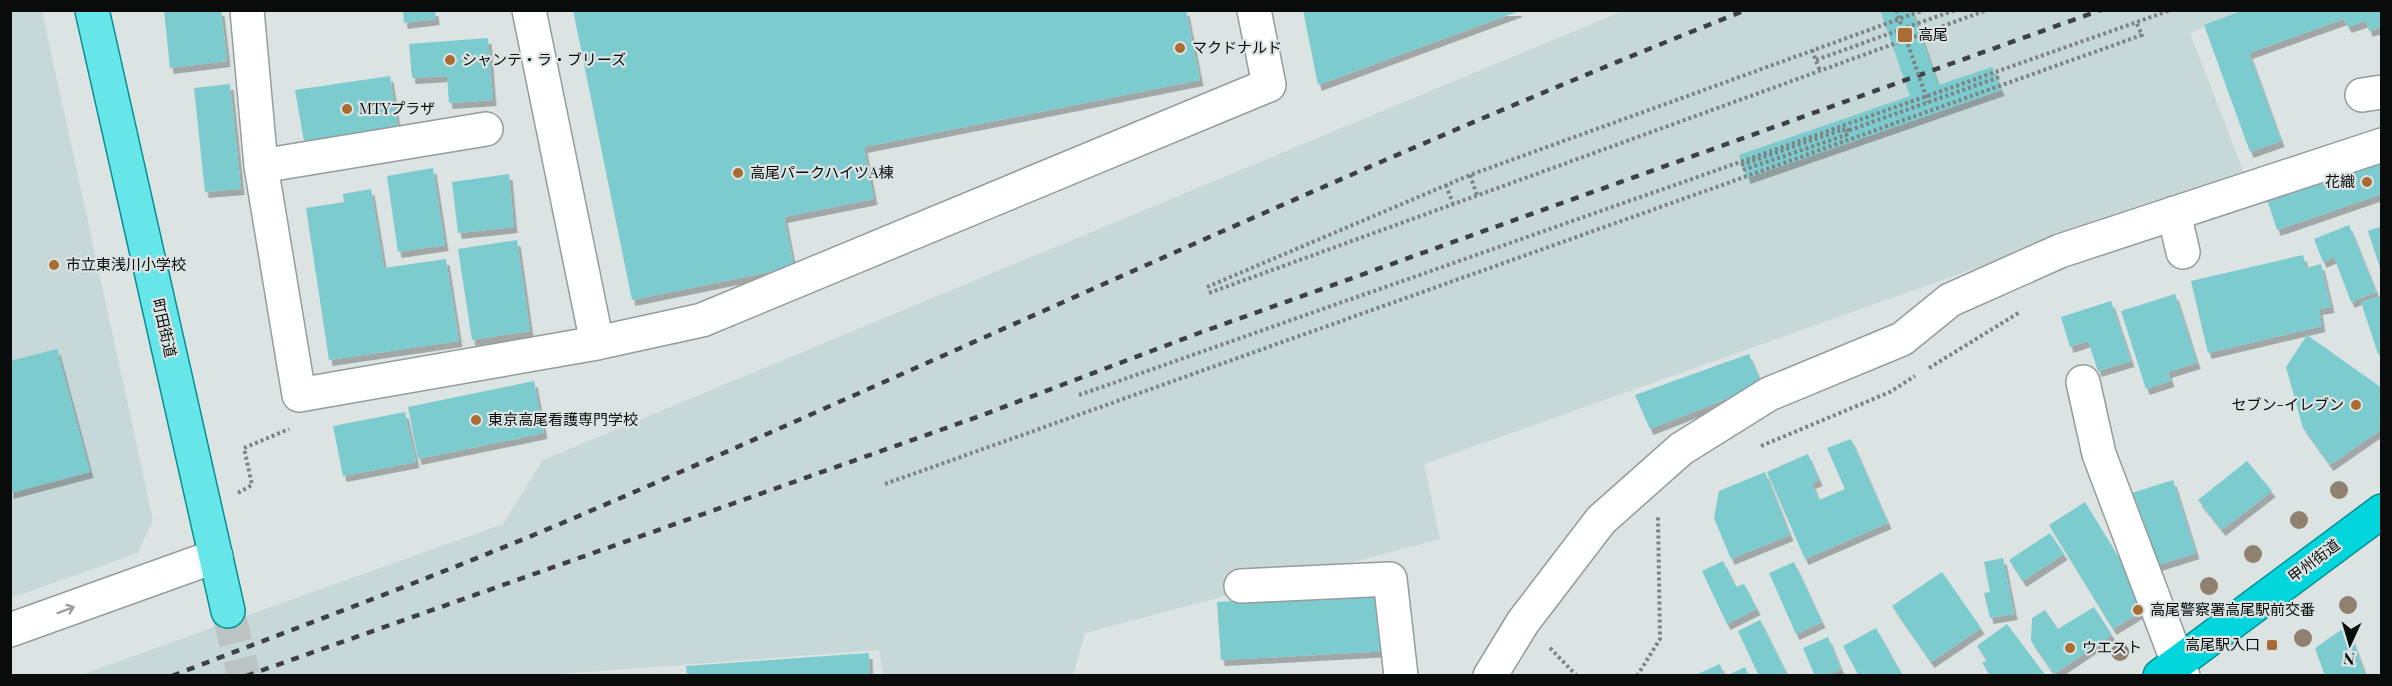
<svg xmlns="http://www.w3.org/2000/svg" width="2392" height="686" viewBox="0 0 2392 686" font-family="'Playfair Display','Noto Sans JP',serif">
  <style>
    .built { fill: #c7d8d8 }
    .building { fill: #7bcbce; filter: url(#shadow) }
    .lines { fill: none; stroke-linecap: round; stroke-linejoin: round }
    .major-tunnel { stroke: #bcc3c3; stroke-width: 33; stroke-dasharray: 33 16; stroke-linecap: butt }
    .minor-casing { stroke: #959c9c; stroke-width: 36 }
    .major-casing { stroke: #058f93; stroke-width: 36 }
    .highway-casing { stroke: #058f93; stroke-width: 36 }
    .path { stroke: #7e8484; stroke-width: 4; stroke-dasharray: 3 3; stroke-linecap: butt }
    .minor { stroke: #fff; stroke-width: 33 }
    .major { stroke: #67e6ea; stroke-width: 33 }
    .highway { stroke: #02d6dc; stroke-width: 33 }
    .rail { stroke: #3e4141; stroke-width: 4.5; stroke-dasharray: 8 8; stroke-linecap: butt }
    .path-bridge { stroke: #7e8484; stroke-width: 4; stroke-dasharray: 3 3; stroke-linecap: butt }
    .tree { fill: #8f806f }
    .oneway { stroke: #9d9e9e }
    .poi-dot { fill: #ab6c33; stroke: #dbe3e3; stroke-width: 2 }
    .labels { text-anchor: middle; stroke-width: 4.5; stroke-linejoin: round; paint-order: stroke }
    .poi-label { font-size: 15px; fill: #0a0c0c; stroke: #dbe3e3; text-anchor: start }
    .street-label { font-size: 15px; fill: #0a0c0c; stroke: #dbe3e3 }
  </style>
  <defs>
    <filter id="shadow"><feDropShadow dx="3.5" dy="6" stdDeviation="0" flood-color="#0004"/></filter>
  </defs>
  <rect width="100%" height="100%" fill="#dbe3e3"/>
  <path class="built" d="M 10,11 L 42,11 L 153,520 L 138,553 L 11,598 Z
    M 1623,11 L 2244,11 L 2190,33 L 2244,173 L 1424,464 L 1440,539 L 1085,633 L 1073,675 L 883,675 L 879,650 L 534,676 L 78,676 L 503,524 L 543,460 Z"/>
  <path class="building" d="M 164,10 L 221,10 L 227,61 L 170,68 Z
    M 403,10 L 435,10 L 436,19 L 404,23 Z
    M 573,10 L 1186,10 L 1200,80 L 864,147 L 874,199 L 784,217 L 794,267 L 632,300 Z
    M 1303,10 L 1519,10 L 1519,11 L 1318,85 Z
    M 1880,10 L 1912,10 L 1938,85 L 1992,67 L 2001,90 L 1747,178 L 1739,155 L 1910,96 Z
    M 2244,10 L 2382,10 L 2382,27 L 2369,31 L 2366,21 L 2348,27 L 2344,19 L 2249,53 L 2281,141 L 2250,152 L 2204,25 Z
    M 488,38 L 493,100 L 449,103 L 447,76 L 412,78 L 409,44 Z
    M 390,76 L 398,128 L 304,141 L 295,90 Z
    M 230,84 L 241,189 L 205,192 L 194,88 Z
    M 2382,157 L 2382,194 L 2277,230 L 2266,196 Z
    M 433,168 L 445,245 L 398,252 L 387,176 Z
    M 509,174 L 514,227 L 458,233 L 452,182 Z
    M 371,189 L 384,268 L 446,259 L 459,341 L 329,360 L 306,208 L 344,202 L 343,194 Z
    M 2349,225 L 2376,292 L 2351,302 L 2334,257 L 2323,262 L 2314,239 Z
    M 2382,226 L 2382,271 L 2381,271 L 2368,231 Z
    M 517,240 L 530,331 L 472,340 L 458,249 Z
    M 2303,255 L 2306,268 L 2321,264 L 2331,307 L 2319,309 L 2322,326 L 2208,353 L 2191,281 Z
    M 2175,294 L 2197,363 L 2168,372 L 2171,381 L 2146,389 L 2121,311 Z
    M 2382,295 L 2382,353 L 2378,354 L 2361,302 Z
    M 2111,301 L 2131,361 L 2098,371 L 2088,341 L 2070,347 L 2061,317 Z
    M 2307,335 L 2382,388 L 2382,429 L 2330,465 L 2303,428 L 2286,367 Z
    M 57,349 L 90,472 L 10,493 L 10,361 Z
    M 1749,354 L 1762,385 L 1650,429 L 1635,395 Z
    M 534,381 L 544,433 L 418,459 L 408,407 Z
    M 405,412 L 416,462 L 343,476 L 333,426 Z
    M 1851,439 L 1888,523 L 1805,559 L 1767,472 L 1808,454 L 1819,480 L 1812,483 L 1819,500 L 1845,489 L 1827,448 Z
    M 2247,461 L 2272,491 L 2222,530 L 2198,500 Z
    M 1765,472 L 1790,535 L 1731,559 L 1714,518 L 1719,491 Z
    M 2173,480 L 2196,553 L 2152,567 L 2129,494 Z
    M 2085,502 L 2149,607 L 2113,629 L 2049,525 Z
    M 2050,533 L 2064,554 L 2023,581 L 2009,560 Z
    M 2003,558 L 2014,614 L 1990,618 L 1984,593 L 1990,592 L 1984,562 Z
    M 1723,561 L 1736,587 L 1744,584 L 1757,609 L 1727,624 L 1702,571 Z
    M 1794,562 L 1822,622 L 1796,634 L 1769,573 Z
    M 1942,572 L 1981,628 L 1931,662 L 1892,606 Z
    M 1385,592 L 1388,651 L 1221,660 L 1217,602 Z
    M 2094,607 L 2112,635 L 2054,674 L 2031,641 L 2032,618 L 2045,610 L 2058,629 Z
    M 1760,620 L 1788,676 L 1759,676 L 1738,631 Z
    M 2007,624 L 2046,676 L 1991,676 L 1982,663 L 1987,660 L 1977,646 Z
    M 2347,626 L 2366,676 L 2325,676 L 2315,648 Z
    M 1876,628 L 1903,676 L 1859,676 L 1843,646 Z
    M 1828,637 L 1841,669 L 1827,676 L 1815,676 L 1803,648 Z
    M 869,653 L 870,676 L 687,676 L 686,666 Z
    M 1720,664 L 1724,676 L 1693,676 Z
    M 1745,667 L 1749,676 L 1726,676 Z"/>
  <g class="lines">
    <path class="major-tunnel" d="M 228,611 L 244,676"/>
    <defs>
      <path id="minor" d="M 247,10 L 261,166 L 299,395 L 597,343 L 702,320 L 1269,85 L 1254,10
        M 529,10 L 597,343
        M 2362,95 L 2382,92
        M 261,166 L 486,129
        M 2174,213 L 2183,252
        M 2083,382 L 2099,454 L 2183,676
        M 1241,586 L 1390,579 L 1401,676
        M 10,630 L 216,556
        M 1490,676 L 1523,622 L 1601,520 L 1681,449 L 1769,394 L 1902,339 L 1950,300 L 2060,251 L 2382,145"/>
      <path id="major" d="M 92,10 L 228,611"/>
      <path id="highway" d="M 2160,676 L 2382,511"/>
    </defs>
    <use href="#minor" class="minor-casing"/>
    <use href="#major" class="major-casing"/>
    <use href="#highway" class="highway-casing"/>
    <path class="path" d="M 1812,50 L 1820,71
      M 1816,60 L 1955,10
      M 1850,130 L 1844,129 L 1846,135 L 1850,130 L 2002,76
      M 1741,165 L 1844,129
      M 1743,170 L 1846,135
      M 1470,175 L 1477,195
      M 1446,185 L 1453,204
      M 1207,287 L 1470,175 L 1924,10
      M 1209,293 L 1987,10
      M 1929,368 L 2020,312
      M 1079,395 L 2171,10
      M 1761,446 L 1890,392 L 1915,376
      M 885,484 L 2142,35 L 2136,22
      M 238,493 L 252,485 L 244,448 L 289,429
      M 1550,648 L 1577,676
      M 1637,676 L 1660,639 L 1658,517"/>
    <use href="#minor" class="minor"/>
    <use href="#major" class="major"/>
    <use href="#highway" class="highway"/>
    <path class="rail" d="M 172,676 C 311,622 451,571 588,512 C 974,346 1354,165 1746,10
      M 246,676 L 980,416 L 1199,333 L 2101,10"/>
    <path class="path-bridge" d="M 1896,10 L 1928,102"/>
  </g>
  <g class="tree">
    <circle cx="2339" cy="490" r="9"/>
    <circle cx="2299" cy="520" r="9"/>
    <circle cx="2253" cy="554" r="9"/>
    <circle cx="2209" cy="586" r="9"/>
    <circle cx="2348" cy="605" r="9"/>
    <circle cx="2303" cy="638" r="9"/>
    <circle cx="2120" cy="652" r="9"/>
  </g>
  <defs><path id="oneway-shaft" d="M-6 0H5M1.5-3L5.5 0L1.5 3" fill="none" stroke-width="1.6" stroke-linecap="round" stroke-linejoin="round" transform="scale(1.5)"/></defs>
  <use class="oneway" href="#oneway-shaft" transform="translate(66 610) rotate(-20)"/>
  <g class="poi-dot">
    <rect x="1897" y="27" width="16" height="16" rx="3"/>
    <circle cx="1180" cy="48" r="6"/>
    <circle cx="450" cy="60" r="6"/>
    <circle cx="347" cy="109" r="6"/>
    <circle cx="738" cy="173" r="6"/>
    <circle cx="2367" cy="182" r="6"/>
    <circle cx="54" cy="265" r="6"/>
    <circle cx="2356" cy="405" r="6"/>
    <circle cx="476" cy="420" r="6"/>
    <circle cx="2138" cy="610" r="6"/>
    <rect x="2266" y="639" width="12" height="12" rx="3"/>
    <circle cx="2070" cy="648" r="6"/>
  </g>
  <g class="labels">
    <g class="poi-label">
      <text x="1918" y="40">高尾</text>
      <text x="1192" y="53">マクドナルド</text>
      <text x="462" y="65">シャンテ・ラ・ブリーズ</text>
      <text x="359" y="114">MTYプラザ</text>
      <text x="750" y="178">高尾パークハイツA棟</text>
      <text x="2355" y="187" text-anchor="end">花織</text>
      <text x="66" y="270">市立東浅川小学校</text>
      <text x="2344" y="410" text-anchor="end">セブン-イレブン</text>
      <text x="488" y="425">東京高尾看護専門学校</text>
      <text x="2150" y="615">高尾警察署高尾駅前交番</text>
      <text x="2260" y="650" text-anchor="end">高尾駅入口</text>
      <text x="2082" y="653">ウエスト</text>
    </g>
    <g class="street-label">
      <text transform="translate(164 328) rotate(77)" y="5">町田街道</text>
      <text transform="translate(2314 561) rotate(-37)" y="5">甲州街道</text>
    </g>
  </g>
  <rect width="2392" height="686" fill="none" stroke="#0a0c0c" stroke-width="24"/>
  <g transform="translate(2350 644) rotate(184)" stroke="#dbe3e3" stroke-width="4.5" paint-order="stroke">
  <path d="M0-4.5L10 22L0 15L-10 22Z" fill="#0a0c0c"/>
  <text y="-9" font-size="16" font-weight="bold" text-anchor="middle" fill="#0a0c0c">N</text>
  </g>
</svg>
